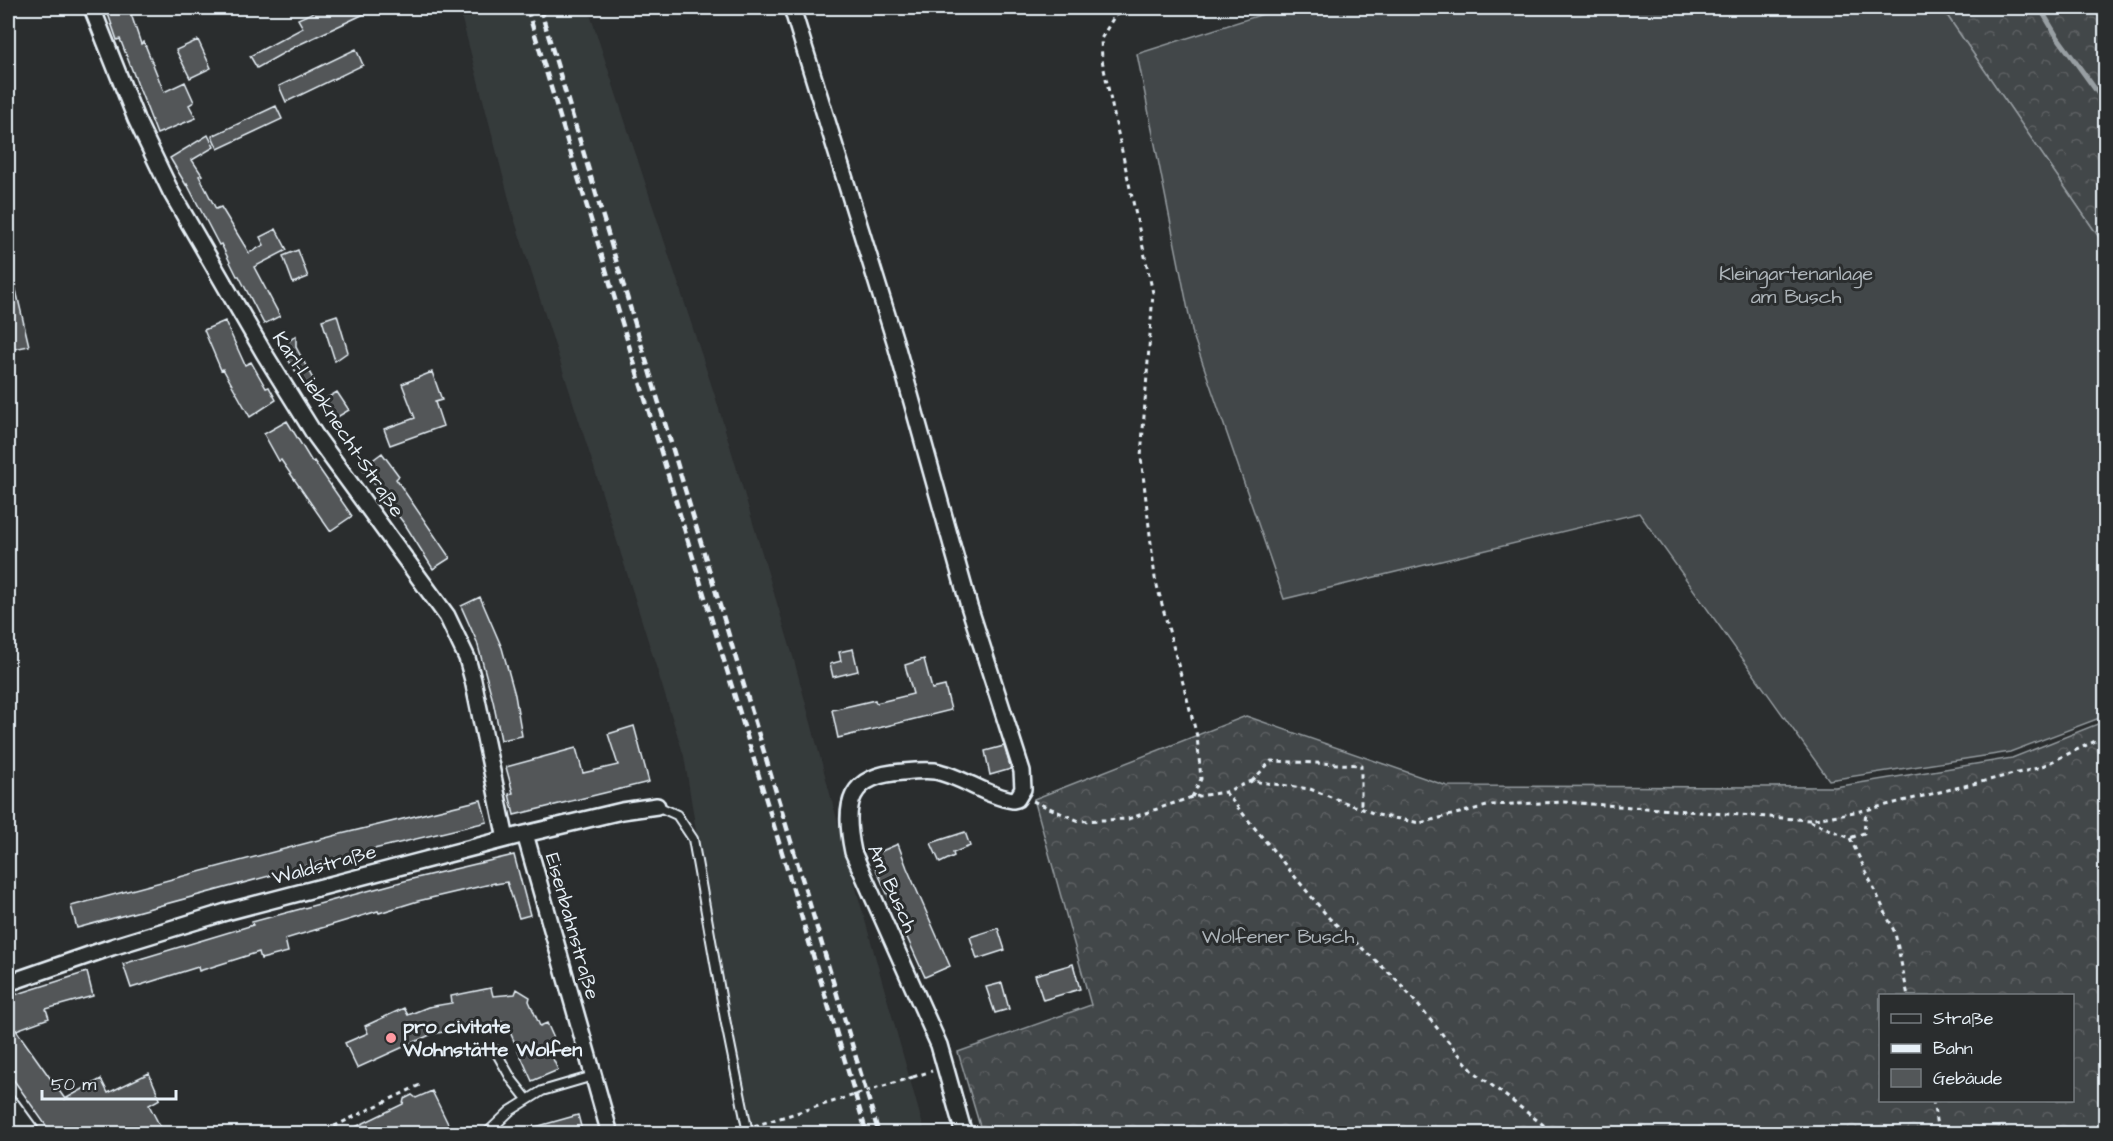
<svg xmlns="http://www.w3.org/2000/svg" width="2113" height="1141" viewBox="0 0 2113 1141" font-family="'Architects Daughter',sans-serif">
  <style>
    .built { fill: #363a3b }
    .forest { fill: url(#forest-crowns); stroke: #959ca0; stroke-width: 1.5; fill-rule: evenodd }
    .garden { fill: #424648; stroke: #959ca0; stroke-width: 1.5 }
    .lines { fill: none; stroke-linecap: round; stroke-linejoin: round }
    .stream { stroke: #989fa3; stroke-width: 5 }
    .building { fill: #535759; stroke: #e8f1f8; stroke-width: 1.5 }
    .service-casing { stroke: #e8f1f8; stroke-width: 12 }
    .minor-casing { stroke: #e8f1f8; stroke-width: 20 }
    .primary-casing { stroke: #e8f1f8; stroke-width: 28 }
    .path { stroke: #e8f1f8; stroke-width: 3; stroke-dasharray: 4.5 4.5; stroke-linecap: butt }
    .service { stroke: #2a2d2e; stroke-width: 8 }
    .minor { stroke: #2a2d2e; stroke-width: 15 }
    .primary { stroke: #2a2d2e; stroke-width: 24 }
    .rail { stroke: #e8f1f8; stroke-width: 4.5; stroke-dasharray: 9 4.5; stroke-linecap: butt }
    .path-bridge { stroke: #e8f1f8; stroke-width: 3; stroke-dasharray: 4.5 4.5; stroke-linecap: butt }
    .poi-dot { fill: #ff9aa2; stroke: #2a2d2e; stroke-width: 2 }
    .labels { text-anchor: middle; stroke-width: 6; stroke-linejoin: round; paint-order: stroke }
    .park-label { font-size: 20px; fill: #aeb5ba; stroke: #2a2d2e }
    .street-label { font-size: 20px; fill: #e8f1f8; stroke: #2a2d2e }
    .poi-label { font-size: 20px; font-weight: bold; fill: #e8f1f8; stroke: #2a2d2e; text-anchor: start }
  </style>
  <defs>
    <pattern id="forest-crowns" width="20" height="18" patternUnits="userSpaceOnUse" patternTransform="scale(1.5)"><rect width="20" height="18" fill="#424648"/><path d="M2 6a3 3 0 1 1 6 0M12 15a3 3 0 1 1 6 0" fill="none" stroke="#5d6163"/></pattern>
  </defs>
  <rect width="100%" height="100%" fill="#2a2d2e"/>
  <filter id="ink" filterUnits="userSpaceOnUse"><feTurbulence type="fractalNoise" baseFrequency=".0167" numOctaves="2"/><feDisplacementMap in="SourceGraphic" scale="12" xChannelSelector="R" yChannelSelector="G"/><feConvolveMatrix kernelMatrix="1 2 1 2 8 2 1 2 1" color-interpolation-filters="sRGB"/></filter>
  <g filter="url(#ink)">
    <path class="built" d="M 459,8 L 588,8 L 715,396 L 794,660 L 846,853 L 925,1133 L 755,1133 L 726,1016 L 684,756 L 592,461 L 514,218 Z"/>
    <path class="forest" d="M 1942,8 L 2105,8 L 2105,246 Z
      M 1246,716 L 1447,786 L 1835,787 L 2012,758 L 2105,721 L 2105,1133 L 982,1133 L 958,1052 L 1091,1005 L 1034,799 ZM 1880,996 L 2072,996 L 2072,1100 L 1880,1100 Z"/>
    <path class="garden" d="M 1282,8 L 1942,8 L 2105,246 L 2105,716 L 2010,752 L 1829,780 L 1639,513 L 1284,599 L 1193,335 L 1137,54 Z"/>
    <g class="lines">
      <path class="stream" d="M 2040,8 L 2056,35 L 2106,104"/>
    </g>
    <path class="building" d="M 106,8 L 129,8 L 141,44 L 144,42 L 164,92 L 185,82 L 194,102 L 189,105 L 196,118 L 157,134 L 120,39 L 117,40 Z
      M 323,8 L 377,8 L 296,46 L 257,68 L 250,56 L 303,28 L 298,19 Z
      M 198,40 L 211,68 L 190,78 L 176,50 Z
      M 356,49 L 363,65 L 286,102 L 279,86 Z
      M 276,106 L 282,119 L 218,149 L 212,136 Z
      M 208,135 L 214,147 L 192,160 L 202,175 L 199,176 L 216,209 L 221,207 L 249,253 L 264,245 L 260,237 L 276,229 L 287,250 L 254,267 L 280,316 L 264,324 L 239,276 L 237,276 L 221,244 L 219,245 L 187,184 L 186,185 L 170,158 Z
      M 298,250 L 308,277 L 293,283 L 283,256 Z
      M 13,277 L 29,346 L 8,350 L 8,278 Z
      M 337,315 L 348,352 L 335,361 L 322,320 Z
      M 225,321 L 245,365 L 251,362 L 266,388 L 269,387 L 276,400 L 250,417 L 223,369 L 221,370 L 204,330 Z
      M 296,336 L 296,347 L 314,381 L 305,386 L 280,347 Z
      M 432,372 L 442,400 L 435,402 L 443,426 L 390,445 L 384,429 L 415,418 L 402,384 Z
      M 337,392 L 349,410 L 329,422 L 318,403 Z
      M 287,421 L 312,462 L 314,461 L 352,516 L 330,531 L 281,460 L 279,461 L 264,434 Z
      M 382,453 L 399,476 L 396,479 L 450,558 L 433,569 L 406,526 L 362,468 Z
      M 480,597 L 502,648 L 515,695 L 522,736 L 501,740 L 493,701 L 477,642 L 461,606 Z
      M 853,649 L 858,671 L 833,677 L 830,664 L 841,661 L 839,652 Z
      M 924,659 L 932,689 L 945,686 L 951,710 L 838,738 L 832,710 L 875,700 L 876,703 L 913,694 L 905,665 Z
      M 634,726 L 649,782 L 514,815 L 509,794 L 513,793 L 506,767 L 576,748 L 583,773 L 618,765 L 608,734 Z
      M 1004,746 L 1011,769 L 990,775 L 985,751 Z
      M 481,800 L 487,822 L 328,860 L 77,928 L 71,906 L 337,835 Z
      M 965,832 L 970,846 L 953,853 L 954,856 L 940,863 L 931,843 Z
      M 898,844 L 907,868 L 950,966 L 925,977 L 870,856 Z
      M 514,855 L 530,915 L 519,918 L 507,882 L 495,884 L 495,883 L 418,901 L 379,913 L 378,911 L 285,939 L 288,952 L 261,959 L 259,952 L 199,971 L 198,967 L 131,988 L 123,964 L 253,925 L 252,922 L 412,879 Z
      M 998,928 L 1005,950 L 977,959 L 970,937 Z
      M 1073,964 L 1080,989 L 1043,1000 L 1035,975 Z
      M 87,972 L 93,996 L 46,1009 L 49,1018 L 16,1030 L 65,1099 L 101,1079 L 108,1093 L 149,1073 L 160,1099 L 149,1105 L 164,1134 L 52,1134 L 8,1072 L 8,997 Z
      M 1002,983 L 1009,1009 L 995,1013 L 986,987 Z
      M 491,988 L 493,996 L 515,994 L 517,989 L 530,997 L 529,1001 L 540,1026 L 547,1023 L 555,1041 L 547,1045 L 558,1070 L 532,1081 L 505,1021 L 432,1034 L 357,1068 L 345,1043 L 368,1033 L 365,1026 L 404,1008 L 408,1015 L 428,1007 L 452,1003 L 451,996 Z
      M 432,1091 L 453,1134 L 341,1134 L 403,1104 L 404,1099 L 412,1095 L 416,1098 Z
      M 578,1115 L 583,1134 L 528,1134 L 528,1129 Z"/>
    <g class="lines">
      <defs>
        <path id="service" d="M 657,806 L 677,815 L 693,839 L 725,1019 L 748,1133
          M 495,1050 L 512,1080 L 527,1099
          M 486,1134 L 510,1111 L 542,1091 L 593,1076"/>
        <path id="minor" d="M 92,8 L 136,119 L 171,192 L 264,353 L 315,435 L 447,616 L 467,658 L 473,680 L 506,839
          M 792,8 L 895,341 L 969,606 L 1022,771 L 1023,789 L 1017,799 L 1013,800 C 988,797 961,776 935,771 C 925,770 913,771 903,772 C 848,775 843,804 853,852 L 939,1045 L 964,1134
          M 525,834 L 610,1134
          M 8,983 L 112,947 L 226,912 L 525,834 L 622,811 L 657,806"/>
        <path id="primary" d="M 8,1108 L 27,1134"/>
      </defs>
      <use href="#service" class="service-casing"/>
      <use href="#minor" class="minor-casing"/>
      <use href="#primary" class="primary-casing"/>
      <path class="path" d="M 1146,8 L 1115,15 L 1101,39 L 1102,60 L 1153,293 L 1141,457 L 1155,578 L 1197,736 L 1201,779 L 1192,797
        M 1252,781 L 1271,761 L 1361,765 L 1361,807
        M 1225,792 L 1329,918 L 1398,981 L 1472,1070 L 1555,1134
        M 1033,801 L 1079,821 L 1128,819 L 1192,797 L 1225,792 L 1252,781 L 1310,789 L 1378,815 L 1420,823 L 1491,805 L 1564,802 L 1809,820 L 1866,810 L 2038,768 L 2106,736
        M 1810,821 L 1850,838 L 1864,833 L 1866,811
        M 1850,838 L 1895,933 L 1908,996
        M 913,1077 L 932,1071
        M 1933,1100 L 1938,1134
        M 318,1134 L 422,1084"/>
      <use href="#service" class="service"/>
      <use href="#minor" class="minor"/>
      <use href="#primary" class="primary"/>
      <path class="rail" d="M 527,8 L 867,1134
        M 540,8 L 879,1134"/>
      <path class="path-bridge" d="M 728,1134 L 913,1077"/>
    </g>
  </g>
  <circle class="poi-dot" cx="391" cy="1038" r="6"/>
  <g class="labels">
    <g class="park-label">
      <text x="1796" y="280">Kleingartenanlage<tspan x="1796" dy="23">am Busch</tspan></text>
      <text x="1278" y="943">Wolfener Busch</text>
    </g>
    <g class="street-label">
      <text transform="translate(339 424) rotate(56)" y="7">Karl-Liebknecht-Straße</text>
      <text transform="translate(324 864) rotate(-15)" y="7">Waldstraße</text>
      <text transform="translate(893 888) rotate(66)" y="7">Am Busch</text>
      <text transform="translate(573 926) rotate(74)" y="7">Eisenbahnstraße</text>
    </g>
    <g class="poi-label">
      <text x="403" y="1033">pro civitate<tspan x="403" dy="23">Wohnstätte Wolfen</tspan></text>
    </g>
  </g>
  <rect width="2113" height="1141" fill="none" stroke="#2a2d2e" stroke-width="30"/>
  <rect x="15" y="15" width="2083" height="1111" fill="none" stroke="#e8f1f8" stroke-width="2" filter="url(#ink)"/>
  <rect x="1879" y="994" width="195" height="108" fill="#2a2d2e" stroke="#767b7f" stroke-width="1.5"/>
  <rect x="1891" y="1014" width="30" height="9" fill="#2a2d2e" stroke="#767b7f" stroke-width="1.5"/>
  <text x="1933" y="1024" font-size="18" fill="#e8f1f8">Straße</text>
  <rect x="1891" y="1044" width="30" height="9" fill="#e8f1f8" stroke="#767b7f" stroke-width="1.5"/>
  <text x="1933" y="1054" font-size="18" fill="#e8f1f8">Bahn</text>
  <rect x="1891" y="1069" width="30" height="18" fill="#535759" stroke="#767b7f" stroke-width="1.5"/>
  <text x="1933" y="1084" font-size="18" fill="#e8f1f8">Gebäude</text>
  <path d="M42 1090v9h134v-9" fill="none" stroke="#e8f1f8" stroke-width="3"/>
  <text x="51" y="1090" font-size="18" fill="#e8f1f8" stroke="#2a2d2e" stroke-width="4.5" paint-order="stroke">50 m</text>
</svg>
